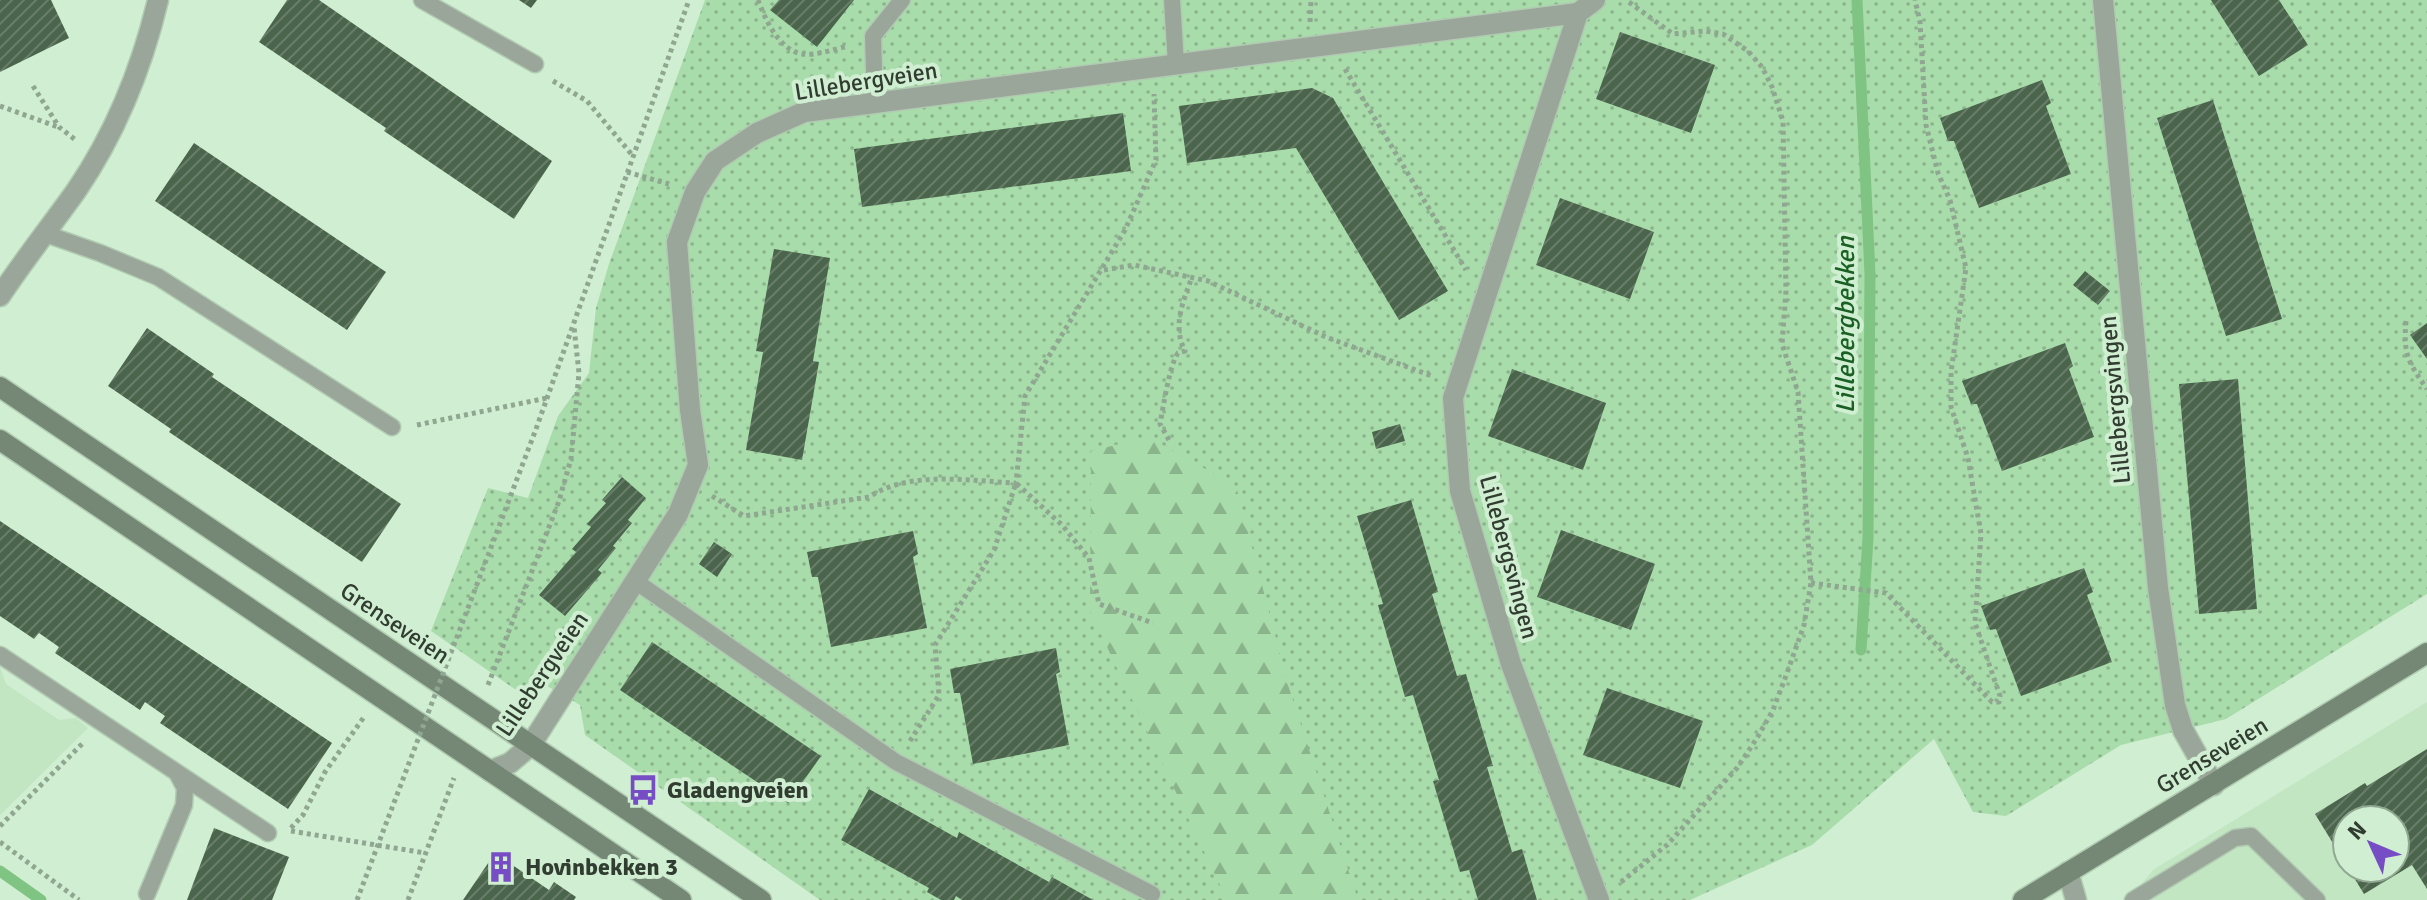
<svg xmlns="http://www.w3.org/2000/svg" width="2427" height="900" viewBox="0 0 2427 900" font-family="Signika,sans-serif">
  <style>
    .built { fill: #c2e5c2; fill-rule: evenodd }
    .grass { fill: url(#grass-dots) }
    .forest { fill: url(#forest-firs) }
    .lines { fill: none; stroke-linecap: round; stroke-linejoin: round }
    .stream { stroke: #80c483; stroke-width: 11 }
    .building { fill: url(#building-hatch) }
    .lane-casing { stroke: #b0cbb1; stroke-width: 19 }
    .street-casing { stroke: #b0cbb1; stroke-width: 23 }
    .secondary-casing { stroke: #b0cbb1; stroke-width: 23 }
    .path { stroke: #8fa690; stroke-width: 5; stroke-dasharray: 4 4; stroke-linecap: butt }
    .lane { stroke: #9aa69a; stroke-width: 16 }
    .street { stroke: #9aa69a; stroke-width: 20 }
    .secondary { stroke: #758876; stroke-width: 20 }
    .path-bridge { stroke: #8fa690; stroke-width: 5; stroke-dasharray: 4 4; stroke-linecap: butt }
    .labels { text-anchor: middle; stroke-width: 8; stroke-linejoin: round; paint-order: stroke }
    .street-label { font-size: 24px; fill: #313d31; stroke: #d0eed1 }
    .poi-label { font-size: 24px; font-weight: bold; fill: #313d31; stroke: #d0eed1; text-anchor: start }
    .water-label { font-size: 26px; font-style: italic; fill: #1a6024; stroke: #d0eed1 }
  </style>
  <defs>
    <pattern id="grass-dots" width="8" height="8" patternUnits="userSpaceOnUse" patternTransform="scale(2)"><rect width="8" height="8" fill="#a9dcab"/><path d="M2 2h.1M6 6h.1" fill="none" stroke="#8ab48c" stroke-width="1.8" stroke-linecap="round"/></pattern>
    <pattern id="forest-firs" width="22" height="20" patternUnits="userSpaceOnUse" patternTransform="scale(2)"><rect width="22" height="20" fill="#a9dcab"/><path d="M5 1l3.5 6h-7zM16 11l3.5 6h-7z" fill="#8ab48c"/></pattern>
    <pattern id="building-hatch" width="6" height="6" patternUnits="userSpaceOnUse" patternTransform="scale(2)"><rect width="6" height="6" fill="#4b654c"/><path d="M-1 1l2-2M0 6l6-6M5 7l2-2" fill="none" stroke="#687d69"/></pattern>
  </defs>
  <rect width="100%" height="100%" fill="#d0eed1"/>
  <path class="built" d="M 0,667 L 6,684 L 59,720 L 76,718 L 88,728 L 0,815 Z
    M 2427,702 L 2427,900 L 2129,900 L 2153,870 ZM 2347,820 L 2395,820 L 2395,868 L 2347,868 Z"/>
  <path class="grass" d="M 705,0 L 2427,0 L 2427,594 L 2226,719 L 2121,745 L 2006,816 L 1973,812 L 1934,739 L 1812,845 L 1690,900 L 820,900 L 585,735 L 580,705 L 540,682 L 519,692 L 431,631 L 488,488 L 528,498 L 558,416 L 589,373 L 596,308 L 609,264 Z"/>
  <path class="forest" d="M 1148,437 L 1236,486 L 1289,688 L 1358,900 L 1227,900 L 1090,611 L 1091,451 Z"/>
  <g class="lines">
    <path class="stream" d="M 1857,0 L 1870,274 L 1868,538 L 1861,650
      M 0,871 L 41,900"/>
  </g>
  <path class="building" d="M 0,0 L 51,0 L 69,38 L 0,72 Z
    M 287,0 L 319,0 L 552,161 L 514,219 L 384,131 L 386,128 L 259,42 Z
    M 519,0 L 537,0 L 531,8 Z
    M 779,0 L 854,0 L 817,47 L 770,10 Z
    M 2211,0 L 2279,0 L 2308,45 L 2259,76 Z
    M 1620,32 L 1715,65 L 1691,133 L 1596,99 Z
    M 2042,80 L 2051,103 L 2046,106 L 2071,174 L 1979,208 L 1954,141 L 1948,141 L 1940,118 Z
    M 1312,88 L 1333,98 L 1448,291 L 1399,320 L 1296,148 L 1187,163 L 1179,106 Z
    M 2213,100 L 2282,319 L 2226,336 L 2157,118 Z
    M 1123,113 L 1131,171 L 862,207 L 854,149 Z
    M 194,143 L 386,272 L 347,330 L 155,201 Z
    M 1560,198 L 1654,232 L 1630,299 L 1536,265 Z
    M 774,249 L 830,258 L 813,361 L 819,362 L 802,460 L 746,450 L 763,352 L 756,351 Z
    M 2085,271 L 2110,291 L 2098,305 L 2073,285 Z
    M 2427,323 L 2427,359 L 2410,335 Z
    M 147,328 L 214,374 L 212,377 L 401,504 L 362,562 L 169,432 L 171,429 L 108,386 Z
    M 2065,343 L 2073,366 L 2069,369 L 2094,437 L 2002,471 L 1977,404 L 1971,404 L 1962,381 Z
    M 1512,369 L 1606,403 L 1583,470 L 1488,436 Z
    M 2238,379 L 2257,609 L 2199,614 L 2179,384 Z
    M 1400,424 L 1405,441 L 1376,449 L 1372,432 Z
    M 622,477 L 646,498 L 628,520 L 632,523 L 613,546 L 616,548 L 598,570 L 602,573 L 565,616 L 539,595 L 576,552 L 572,549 L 591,527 L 587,524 L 606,503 L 602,500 Z
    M 1411,500 L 1438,592 L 1432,594 L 1457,676 L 1466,674 L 1493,766 L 1487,767 L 1512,852 L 1522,849 L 1537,900 L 1478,900 L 1469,870 L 1460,872 L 1433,781 L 1439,780 L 1413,695 L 1405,697 L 1378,605 L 1383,604 L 1357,516 Z
    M 0,521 L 332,743 L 288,809 L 160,723 L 165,716 L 145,702 L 140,710 L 55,653 L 59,647 L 39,633 L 34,639 L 0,616 Z
    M 1561,530 L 1655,564 L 1631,630 L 1537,597 Z
    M 913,531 L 918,554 L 913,557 L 927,628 L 831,647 L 818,577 L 812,577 L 807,552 Z
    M 714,542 L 732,554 L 717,577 L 699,564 Z
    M 2084,568 L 2093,592 L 2087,595 L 2112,662 L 2021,696 L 1996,629 L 1990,630 L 1981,606 Z
    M 652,642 L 821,756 L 788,803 L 620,690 Z
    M 1056,648 L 1060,672 L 1056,674 L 1069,745 L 973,764 L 960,693 L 954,693 L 950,669 Z
    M 1607,688 L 1703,721 L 1680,788 L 1583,755 Z
    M 2427,749 L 2427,889 L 2412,865 L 2364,894 L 2348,868 L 2395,868 L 2395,820 L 2347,820 L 2347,866 L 2315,814 L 2365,783 L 2367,786 Z
    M 869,789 L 957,838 L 959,832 L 1049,882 L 1052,877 L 1093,900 L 962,900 L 956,896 L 954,900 L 941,900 L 927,892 L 929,888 L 841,840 Z
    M 214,828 L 289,857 L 272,900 L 187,900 Z
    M 495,853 L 549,890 L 554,882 L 576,897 L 574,900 L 463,900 Z"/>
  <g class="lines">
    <defs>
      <path id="lane" d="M 422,0 L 535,64
        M 1172,0 L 1176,64
        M 875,103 L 873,36 L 902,0
        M 43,233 L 100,253 L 158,277 L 392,427
        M 635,581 L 896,762 L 1152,894
        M 0,655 L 268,833
        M 147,894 L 184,805 L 185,788 L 177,773
        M 2133,900 L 2235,838 L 2251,836 L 2317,900"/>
      <path id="street" d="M 1595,0 L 1578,13 L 1453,398 L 1460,491 L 1511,664 L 1599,900
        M 2103,0 L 2158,588 L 2175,705 L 2183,730 L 2214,785
        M 0,296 C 24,260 51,226 76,191 C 115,134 142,67 158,0
        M 490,771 L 510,763 L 530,746 L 678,514 L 698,465 L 690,410 L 677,242 L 695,192 L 715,161 L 757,133 L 804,112 L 1578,13
        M 2068,872 L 2076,900"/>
      <path id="secondary" d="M 0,387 L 761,900
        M 0,440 L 681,900
        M 2023,900 L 2427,653"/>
    </defs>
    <use href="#lane" class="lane-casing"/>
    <use href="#street" class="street-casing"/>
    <use href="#secondary" class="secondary-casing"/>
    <path class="path" d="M 758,0 C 765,19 779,50 802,54 C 815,56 835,49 848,46
      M 1310,22 L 1311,0
      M 1345,69 L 1466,270
      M 553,81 L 587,101 L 633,156
      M 33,86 L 59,127 L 77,141
      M 0,106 L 58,127
      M 627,172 L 669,184
      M 1104,270 L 1134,265 L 1208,281 L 1326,337 L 1432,376
      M 2406,321 C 2403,354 2408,362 2427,389
      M 417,425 L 547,398
      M 536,429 L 689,0
      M 1169,440 L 1160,424 C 1163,408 1170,363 1178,353 L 1185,351 C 1172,326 1183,302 1192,277
      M 712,496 L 744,516 L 869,497 C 910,470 969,481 1016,483 L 1025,396 L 1125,230 L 1156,160 L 1154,94
      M 1811,583 L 1886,593 L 1992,702 L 1999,702 L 2000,696 L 1975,623 L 1981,534 L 1968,458 L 1951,407 L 1951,372 L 1966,268 L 1950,200 L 1938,173 L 1926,125 L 1920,22 L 1915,0
      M 488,685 L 559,501 L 571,459 L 579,373 L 574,327
      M 910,741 L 939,695 L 935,645 L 994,550 L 1016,483 L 1062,525 L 1089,558 L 1099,604 L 1153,623
      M 0,826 L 84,742
      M 291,828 L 303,815 L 325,772 L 364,717
      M 291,831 L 425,853
      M 0,842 L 79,900
      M 1621,882 L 1667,845 L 1737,768 L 1757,738 L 1773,710 L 1787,673 L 1804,625 L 1811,583 L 1798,392 L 1782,344 L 1786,291 L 1783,121 L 1772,87 L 1762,67 L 1748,51 L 1723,34 L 1705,31 L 1673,34 L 1626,0
      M 408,900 L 454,778"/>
    <use href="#lane" class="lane"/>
    <use href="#street" class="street"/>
    <use href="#secondary" class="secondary"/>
    <path class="path-bridge" d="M 357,900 L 536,429"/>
  </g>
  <defs>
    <symbol id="bus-bare" viewBox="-9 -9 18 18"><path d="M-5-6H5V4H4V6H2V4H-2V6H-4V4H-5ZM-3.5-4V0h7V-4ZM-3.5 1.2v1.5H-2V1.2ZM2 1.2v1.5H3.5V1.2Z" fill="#774dc5" stroke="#d0eed1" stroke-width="2.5" paint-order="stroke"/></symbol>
    <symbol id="building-bare" viewBox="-9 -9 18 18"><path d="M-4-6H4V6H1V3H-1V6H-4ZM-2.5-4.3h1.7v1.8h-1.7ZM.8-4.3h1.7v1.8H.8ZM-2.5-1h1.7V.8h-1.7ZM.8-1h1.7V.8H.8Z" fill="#774dc5" stroke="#d0eed1" stroke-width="2.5" paint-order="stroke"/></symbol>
  </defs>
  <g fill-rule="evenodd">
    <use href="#bus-bare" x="621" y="768" width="44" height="44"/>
    <use href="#building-bare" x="479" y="845" width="44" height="44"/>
  </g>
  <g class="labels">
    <g class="street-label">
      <text transform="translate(866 81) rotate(-9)" y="8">Lillebergveien</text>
      <text transform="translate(2115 400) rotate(-95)" y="8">Lillebergsvingen</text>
      <text transform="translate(1509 557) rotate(75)" y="8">Lillebergsvingen</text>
      <text transform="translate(395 623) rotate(34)" y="8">Grenseveien</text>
      <text transform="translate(542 674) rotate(-56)" y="8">Lillebergveien</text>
      <text transform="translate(2212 755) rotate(-31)" y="8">Grenseveien</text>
    </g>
    <g class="poi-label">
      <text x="667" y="798">Gladengveien</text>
      <text x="525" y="875">Hovinbekken 3</text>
    </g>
    <g class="water-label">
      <text transform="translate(1845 325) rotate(-90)" y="9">Lillebergbekken</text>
    </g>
  </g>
  <g transform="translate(2371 844) rotate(314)"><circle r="38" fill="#d0eed1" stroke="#90a791" stroke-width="2"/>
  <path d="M0-6L14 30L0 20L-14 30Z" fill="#774dc5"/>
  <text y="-12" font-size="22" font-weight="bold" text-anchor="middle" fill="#313d31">N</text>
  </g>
</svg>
